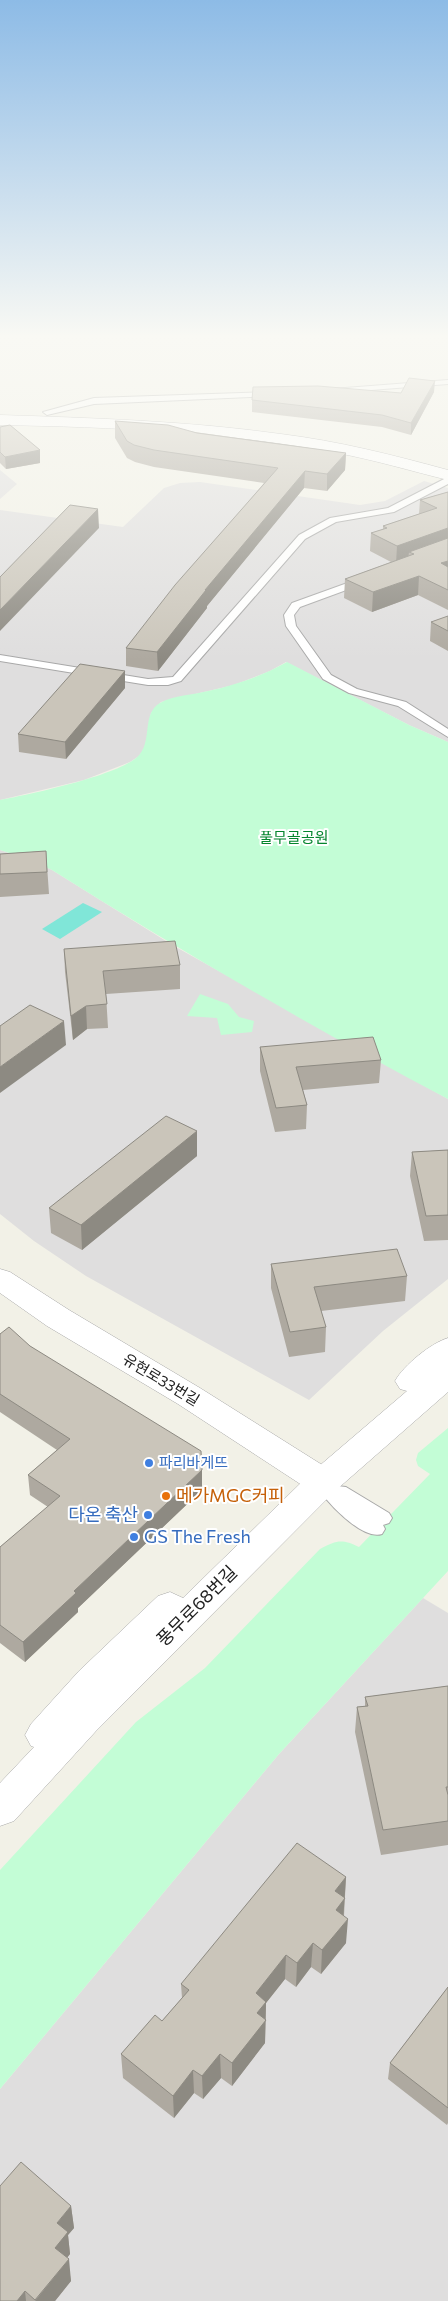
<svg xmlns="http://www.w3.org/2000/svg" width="448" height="2301" viewBox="0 0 448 2301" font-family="Commissioner,'Noto Sans KR',sans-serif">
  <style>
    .residential { fill: #dfdede }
    .park { fill: #c3fdd6 }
    .pitch { fill: #80e6d8 }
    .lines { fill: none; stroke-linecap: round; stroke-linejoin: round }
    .service-casing { stroke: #a8a8a8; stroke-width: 2 }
    .minor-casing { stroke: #a8a8a8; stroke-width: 1 }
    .tertiary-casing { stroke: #a8a8a8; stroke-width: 1 }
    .service { fill: #fff; fill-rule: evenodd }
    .minor { fill: #fff; fill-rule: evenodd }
    .tertiary { fill: #fff; fill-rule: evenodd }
    .wall { fill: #aea9a0 }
    .shaded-wall { fill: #8d8a82 }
    .building { fill: #cac5ba; stroke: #8d8a82 }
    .shop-dot { fill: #3f7fe0; stroke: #fff; stroke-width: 2 }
    .food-dot { fill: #e8710a; stroke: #fff; stroke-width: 2 }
    .labels { text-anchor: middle; stroke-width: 4; stroke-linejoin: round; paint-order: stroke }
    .park-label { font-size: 15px; fill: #05852e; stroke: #fff }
    .street-label { font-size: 15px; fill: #212121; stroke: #fff }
    .shop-label { font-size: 15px; fill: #366cbe; stroke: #fff; text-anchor: start }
    .near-food-label { font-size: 18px; fill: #c56008; stroke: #fff; text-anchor: start }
    .near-shop-label { font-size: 18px; fill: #366cbe; stroke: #fff; text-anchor: end }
    .near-street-label { font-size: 18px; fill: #212121; stroke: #fff }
  </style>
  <rect width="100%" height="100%" fill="#f2f1e7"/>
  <path class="residential" d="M 0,470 L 17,484 L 0,499 Z
    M 424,481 L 448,488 L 448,742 L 409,725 L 286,662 L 270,671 L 234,685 L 161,702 L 151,713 L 147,741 L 144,749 L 139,756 L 130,762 L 84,780 L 0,800 L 0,510 L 123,527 L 164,488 L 180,483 L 200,482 L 360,505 L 385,501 Z
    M 0,850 L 31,860 L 52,870 L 174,946 L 448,1099 L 448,1279 L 383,1331 L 309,1400 L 86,1276 L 34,1241 L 0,1214 Z
    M 423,1598 L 448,1613 L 448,2301 L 0,2301 L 0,2089 L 279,1754 Z"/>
  <path class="park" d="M 287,662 L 409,725 L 448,742 L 448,1099 C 313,1028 181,951 52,870 L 31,860 L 0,850 L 0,800 C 27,795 126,774 140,754 C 152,739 142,713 160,703 C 174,695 193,695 208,691 C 236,685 262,676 287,662 Z
    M 200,994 L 228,1004 L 239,1017 L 254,1021 L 252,1032 L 221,1035 L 217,1018 L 187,1016 Z
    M 448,1428 L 448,1571 L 279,1754 L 0,2089 L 0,1870 L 136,1722 L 205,1668 L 320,1549 C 337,1540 342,1539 359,1547 L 430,1474 L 418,1466 L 416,1460 L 418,1453 Z"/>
  <path class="pitch" d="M 83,903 L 102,912 L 60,939 L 42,929 Z"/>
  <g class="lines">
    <defs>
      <path id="service" d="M 448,380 L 448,384 L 332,393 L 328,391 L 332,389 Z
        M 271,392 L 275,394 L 274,396 L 94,404 L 47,415 L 43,412 L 94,398 Z
        M 448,477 L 448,484 L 394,512 L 336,522 L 305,539 L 181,681 L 168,685 L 148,685 L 0,661 L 0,655 L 148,679 L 173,677 L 299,535 L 330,518 L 388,508 Z
        M 364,577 L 369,580 L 368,582 L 300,607 L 294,615 L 296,626 L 331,675 L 357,689 L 406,702 L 448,729 L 448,737 L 398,706 L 349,693 L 323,679 L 286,626 L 284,615 L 292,603 Z
        M 323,1475 L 329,1477 L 337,1486 L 346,1487 L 389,1513 L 392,1518 L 389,1523 L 383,1525 L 385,1529 L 382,1534 C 362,1541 323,1499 314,1482 L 317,1477 Z"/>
      <path id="minor" d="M 0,1269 L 10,1272 L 69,1310 L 200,1388 L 335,1473 L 339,1482 L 335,1491 L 323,1495 L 311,1491 L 178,1404 L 47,1326 L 0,1293 Z"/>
      <path id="tertiary" d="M 0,415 C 94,418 188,421 281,434 C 338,441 393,455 448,470 L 448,480 C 411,471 375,460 337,453 C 226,432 113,427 0,425 Z
        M 448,1338 L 448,1392 L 335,1491 L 96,1731 L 14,1821 L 0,1826 L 0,1783 L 34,1747 L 31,1746 L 25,1735 L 31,1724 L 79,1671 L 158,1596 L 170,1592 L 183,1598 L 311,1473 L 407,1391 L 400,1389 L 395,1381 C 404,1365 431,1343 448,1338 Z"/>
    </defs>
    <use href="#service" class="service-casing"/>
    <use href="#minor" class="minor-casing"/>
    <use href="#tertiary" class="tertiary-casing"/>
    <use href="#service" class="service"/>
    <use href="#minor" class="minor"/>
    <use href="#tertiary" class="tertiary"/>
  </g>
  <path class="wall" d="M 434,392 L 411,435 L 382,427 L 252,412 L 252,400 Z
    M 115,421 L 346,453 L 345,470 L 327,491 L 304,488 L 207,606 L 207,608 L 158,671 L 126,666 L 126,648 L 264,483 L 154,467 L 135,462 L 127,458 L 115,438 Z
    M 0,427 L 40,450 L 40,463 L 6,469 L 0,463 Z
    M 448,492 L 448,610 L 418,595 L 372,612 L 344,598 L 345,579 L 391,562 L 370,551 L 371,533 L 383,529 L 383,526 L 419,514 L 420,500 Z
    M 448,616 L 448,651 L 430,641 L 431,622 Z
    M 125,671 L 125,688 L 66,759 L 19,752 L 18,734 Z
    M 46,851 L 49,894 L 0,897 L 0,854 Z
    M 64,949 L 180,965 L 180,989 L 106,994 L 108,1028 L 87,1029 L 73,1040 L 65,972 Z
    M 260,1047 L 381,1060 L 379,1083 L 303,1090 L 307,1105 L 306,1129 L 275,1132 L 260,1071 Z
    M 197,1131 L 197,1156 L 82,1250 L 51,1233 L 49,1208 Z
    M 448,1150 L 448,1240 L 424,1241 L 410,1176 L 412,1152 Z
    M 271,1264 L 407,1276 L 405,1301 L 321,1311 L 326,1327 L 325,1352 L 289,1357 L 271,1288 Z
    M 0,1334 L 30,1346 L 202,1470 L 202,1490 L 78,1608 L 78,1612 L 25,1662 L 0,1643 L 0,1547 L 48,1507 L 30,1495 L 28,1475 L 57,1450 L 0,1412 Z
    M 448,1686 L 448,1845 L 381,1855 L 355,1732 L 357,1707 L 365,1706 L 365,1697 Z
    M 346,1877 L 344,1916 L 346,1943 L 321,1974 L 311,1967 L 296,1987 L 285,1979 L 266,2003 L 265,2043 L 232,2086 L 221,2078 L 203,2099 L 194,2093 L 174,2118 L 123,2078 L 121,2054 L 162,2021 L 182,1998 L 181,1984 Z
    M 448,1987 L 448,2123 L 447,2125 L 388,2079 L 390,2063 Z
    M 71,2206 L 74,2228 L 68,2235 L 70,2254 L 67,2258 L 71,2281 L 55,2301 L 0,2301 Z"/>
  <path class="shaded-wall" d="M 435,381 L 434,392 L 411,435 L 411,423 Z
    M 40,450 L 40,463 L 6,469 L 5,457 Z
    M 346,453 L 345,470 L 327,491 L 327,474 Z
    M 305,471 L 304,488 L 207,606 L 207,608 L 158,671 L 157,652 L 205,590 Z
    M 98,509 L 99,528 L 0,631 L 0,610 Z
    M 448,528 L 448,538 L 409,552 L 408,560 L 396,564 L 397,546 Z
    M 448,561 L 448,579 L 441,563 Z
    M 419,576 L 418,595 L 372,612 L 373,592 Z
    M 125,671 L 125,688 L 66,759 L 65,742 Z
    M 86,1006 L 87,1029 L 73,1040 L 71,1016 Z
    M 64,1021 L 66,1045 L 0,1093 L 0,1067 Z
    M 197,1131 L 197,1156 L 82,1250 L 81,1225 Z
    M 202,1470 L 202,1490 L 78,1608 L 78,1612 L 25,1662 L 23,1642 L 74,1591 Z
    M 346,1877 L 343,1922 L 334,1934 L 335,1891 Z
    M 348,1919 L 346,1943 L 321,1974 L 322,1950 Z
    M 313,1943 L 311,1967 L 296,1987 L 297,1963 Z
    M 286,1955 L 285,1979 L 266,2003 L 265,2043 L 232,2086 L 232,2063 L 256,1993 Z
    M 220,2054 L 221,2078 L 203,2099 L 202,2076 Z
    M 193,2070 L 194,2093 L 174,2118 L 173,2096 Z
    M 71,2206 L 74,2228 L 68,2235 L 70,2254 L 58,2269 L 55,2248 L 57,2223 Z
    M 69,2259 L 71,2281 L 55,2301 L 35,2301 Z
    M 25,2291 L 26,2301 L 17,2301 Z"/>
  <path class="building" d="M 409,378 L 435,381 L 411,423 L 382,415 L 252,400 L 253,387 L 318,386 L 401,393 Z
    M 115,421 L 168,425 L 197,433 L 346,453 L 327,474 L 305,471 L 205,590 L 206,590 L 157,652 L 126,648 L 175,585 L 278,468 L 154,450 L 134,445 L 127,441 Z
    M 10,425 L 40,450 L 5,457 L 0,452 L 0,427 Z
    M 448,492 L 448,528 L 397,546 L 371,533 L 387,528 L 383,526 L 437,508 L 420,500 Z
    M 70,505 L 98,509 L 0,610 L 0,577 Z
    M 448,538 L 448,561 L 441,563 L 448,567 L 448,590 L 419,576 L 373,592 L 345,579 L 414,554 L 409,552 Z
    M 448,616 L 448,631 L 431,622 Z
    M 80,664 L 125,671 L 65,742 L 18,734 Z
    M 46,851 L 47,872 L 0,874 L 0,854 Z
    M 175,941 L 180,965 L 103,971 L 107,1004 L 86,1006 L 71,1016 L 64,949 Z
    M 30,1005 L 64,1021 L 0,1067 L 0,1026 Z
    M 373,1037 L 381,1060 L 296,1067 L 307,1105 L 276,1108 L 260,1047 Z
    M 166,1116 L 197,1131 L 81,1225 L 49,1208 Z
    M 448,1150 L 448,1215 L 426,1216 L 412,1152 Z
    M 397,1249 L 407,1276 L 314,1287 L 326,1327 L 290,1332 L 271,1264 Z
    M 9,1327 L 30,1346 L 201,1451 L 202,1470 L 74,1591 L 76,1593 L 23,1642 L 0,1625 L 0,1547 L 60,1496 L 28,1475 L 70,1439 L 0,1394 L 0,1334 Z
    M 448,1686 L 448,1787 L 446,1787 L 448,1795 L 448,1821 L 383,1830 L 357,1707 L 368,1706 L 365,1697 Z
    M 297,1843 L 346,1877 L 335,1891 L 345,1898 L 336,1910 L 348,1919 L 322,1950 L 313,1943 L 297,1963 L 286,1955 L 256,1993 L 266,2002 L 257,2013 L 266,2020 L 232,2063 L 220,2054 L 202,2076 L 193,2070 L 173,2096 L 121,2054 L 155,2015 L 162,2021 L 189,1990 L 181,1984 Z
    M 448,1987 L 448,2108 L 390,2063 Z
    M 21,2162 L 71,2206 L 57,2223 L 68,2232 L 55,2248 L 69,2259 L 35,2300 L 25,2291 L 17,2301 L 0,2301 L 0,2186 Z"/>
  <linearGradient id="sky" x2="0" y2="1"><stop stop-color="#8dbbe6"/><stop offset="0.51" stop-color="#f9f9f4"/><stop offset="1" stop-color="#f9f9f4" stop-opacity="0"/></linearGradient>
  <rect width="448" height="660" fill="url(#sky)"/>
  <g class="shop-dot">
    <circle cx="149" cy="1463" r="5"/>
    <circle cx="148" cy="1515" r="5"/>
    <circle cx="134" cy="1537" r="5"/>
  </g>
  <circle class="food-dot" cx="166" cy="1496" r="5"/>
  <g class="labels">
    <g class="park-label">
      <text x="294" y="843">풀무골공원</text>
    </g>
    <g class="street-label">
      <text transform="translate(161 1380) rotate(31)" y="5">유현로33번길</text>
    </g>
    <g class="shop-label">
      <text x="159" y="1468">파리바게뜨</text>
    </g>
    <g class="near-food-label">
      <text x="176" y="1502">메가MGC커피</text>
    </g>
    <g class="near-shop-label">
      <text x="138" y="1521">다온 축산</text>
      <text x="144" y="1543" text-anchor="start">GS The Fresh</text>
    </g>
    <g class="near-street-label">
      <text transform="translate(197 1606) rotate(-45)" y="6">풍무로68번길</text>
    </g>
  </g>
</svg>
